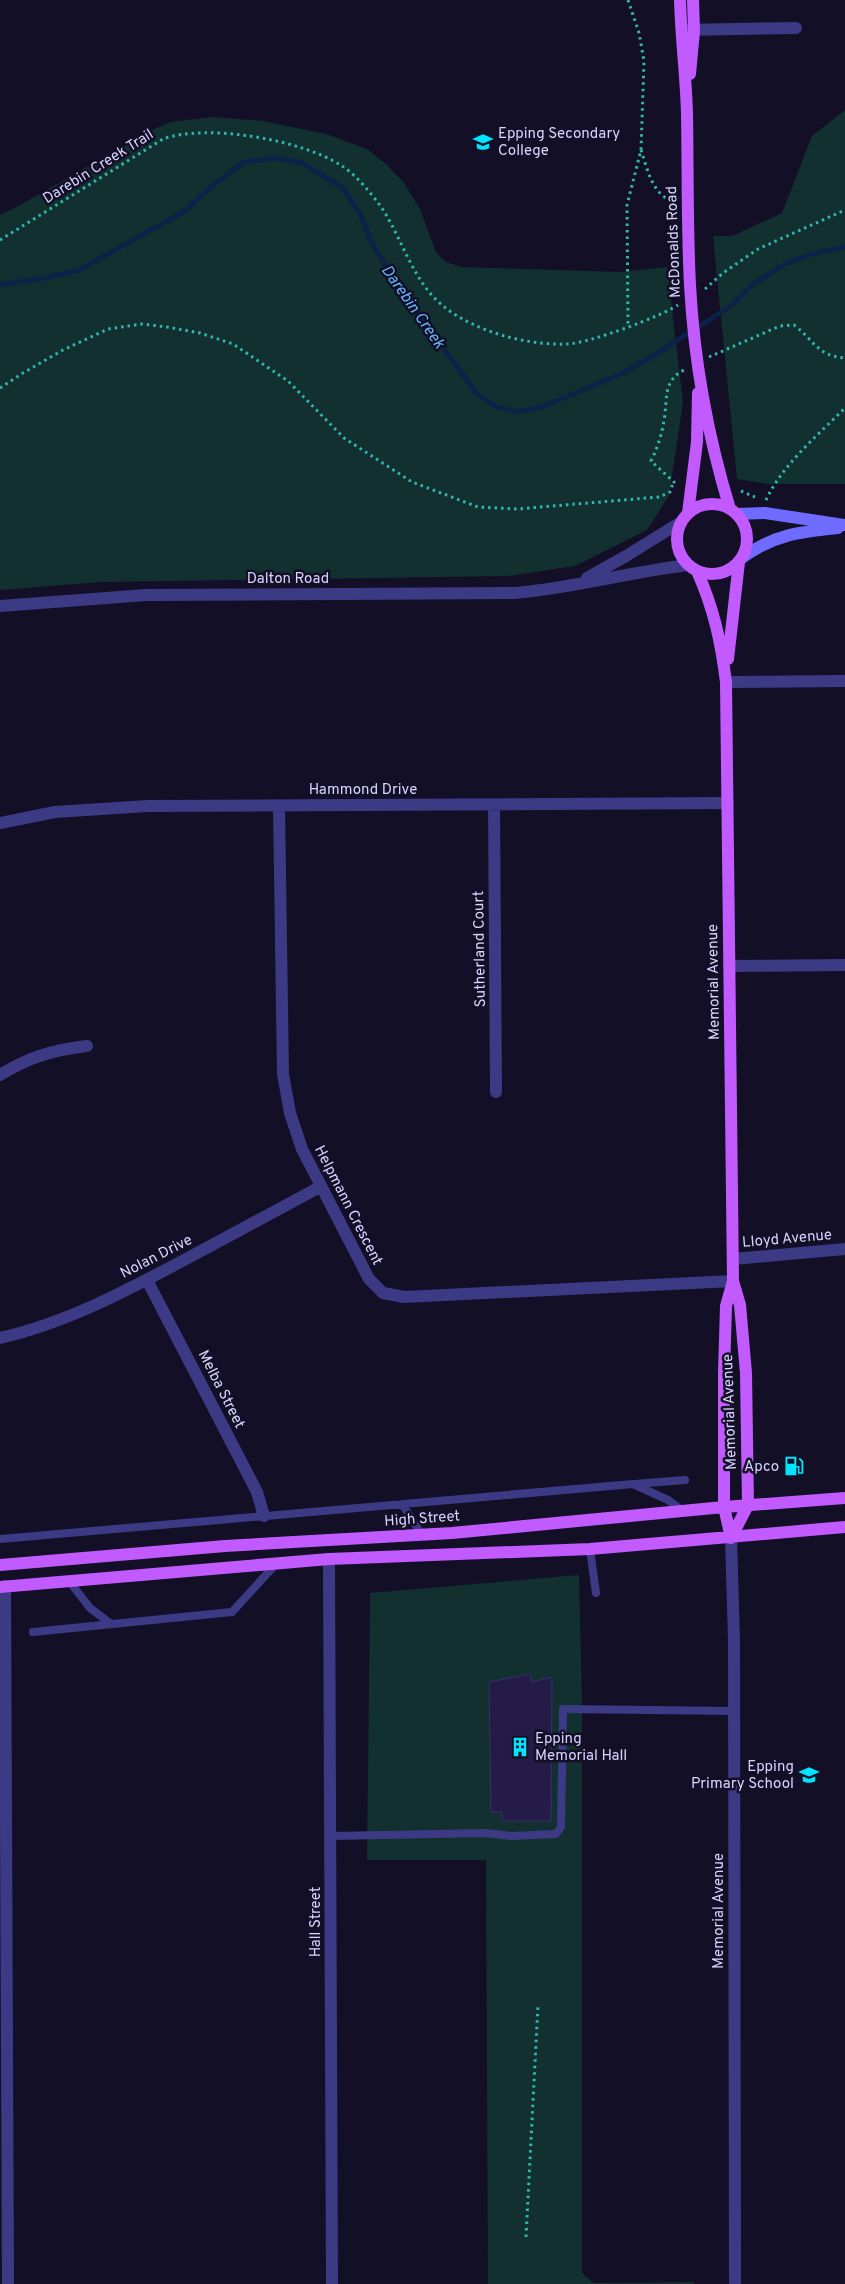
<svg xmlns="http://www.w3.org/2000/svg" width="845" height="2284" viewBox="0 0 845 2284" font-family="Overpass,sans-serif">
  <style>
    .green { fill: #12302f }
    .lines { fill: none; stroke-linecap: round; stroke-linejoin: round }
    .stream { stroke: #0c2248; stroke-width: 5 }
    .building { fill: #241b47; stroke: #3b2d73 }
    .path { stroke: #2fb8b0; stroke-width: 3; stroke-dasharray: 2.5 4; stroke-linecap: butt }
    .lane { stroke: #3d3a85; stroke-width: 8 }
    .street { stroke: #3d3a85; stroke-width: 12 }
    .secondary { stroke: #6f6bff; stroke-width: 12 }
    .primary { stroke: #c25bff; stroke-width: 12 }
    .labels { text-anchor: middle; stroke-width: 5; stroke-linejoin: round; paint-order: stroke }
    .poi-label { font-size: 15px; fill: #d9d4ff; stroke: #130f26; text-anchor: start }
    .street-label { font-size: 15px; fill: #d9d4ff; stroke: #130f26 }
    .water-label { font-size: 16px; font-style: italic; fill: #62b6ff; stroke: #130f26 }
  </style>
  <rect width="100%" height="100%" fill="#130f26"/>
  <path class="green" d="M 845,110 L 845,484 L 769,484 L 737,479 L 713,236 L 732,236 L 782,213 L 812,136 Z
    M 213,117 L 263,121 L 326,134 L 367,149 L 386,164 L 404,183 L 420,209 L 436,252 L 446,262 L 462,267 L 621,272 L 667,267 L 683,402 L 669,496 L 647,530 L 575,566 L 509,576 L 101,582 L 0,590 L 0,215 L 15,208 L 152,130 L 171,122 Z
    M 579,1575 L 582,1700 L 582,2273 L 594,2283 L 694,2282 L 694,2284 L 488,2284 L 486,1860 L 367,1860 L 370,1593 Z"/>
  <g class="lines">
    <path class="stream" d="M 0,285 L 44,278 L 79,270 L 185,211 L 213,185 L 244,162 L 278,158 L 302,163 L 342,187 L 360,214 L 372,243 L 392,277 L 476,393 L 495,406 L 516,412 L 542,407 L 625,372 L 664,349 L 732,305 L 752,285 L 783,265 L 811,254 L 845,247"/>
  </g>
  <path class="building" d="M 531,1674 L 531,1682 L 552,1677 L 551,1821 L 502,1821 L 502,1812 L 491,1812 L 489,1682 Z"/>
  <g class="lines">
    <path class="path" d="M 628,0 L 639,33 L 644,61 L 641,150 L 627,205 L 628,327
      M 641,150 C 647,168 652,194 672,201
      M 0,240 L 163,139 C 207,123 303,140 342,166 C 356,175 369,191 379,204 C 399,232 408,267 430,293 C 459,328 523,346 568,344 C 589,343 660,317 678,305
      M 705,289 L 723,273 L 758,249 L 845,210
      M 709,357 L 780,326 L 794,325 C 814,340 817,356 845,358
      M 0,388 L 23,373 L 63,350 L 108,329 L 142,324 L 167,327 L 200,333 L 233,344 L 288,381 L 344,438 L 412,482 L 478,507 L 517,509 L 659,497 L 670,492 L 673,483
      M 675,483 L 651,461 C 657,449 662,434 664,420 C 668,400 662,381 684,370
      M 741,491 L 755,497
      M 766,500 C 783,464 817,436 845,408
      M 526,2237 L 538,2005"/>
    <path class="lane" d="M 635,1484 L 685,1480
      M 402,1504 L 422,1535
      M 0,1539 L 633,1484 L 668,1500 L 683,1511
      M 590,1549 L 596,1593
      M 69,1581 L 90,1608 L 111,1624
      M 33,1632 L 232,1612 L 276,1564
      M 331,1836 L 486,1833 L 511,1836 L 556,1834 L 561,1827 L 563,1709 L 734,1711"/>
    <path class="street" d="M 683,30 L 796,28
      M 587,578 L 626,556 L 681,522
      M 0,606 L 146,595 L 515,593 C 573,588 630,572 688,565
      M 726,682 L 845,681
      M 494,805 L 496,1092
      M 279,806 L 283,1074 L 290,1113 L 302,1149 L 369,1279 L 383,1293 L 404,1297 L 733,1281
      M 0,823 L 55,812 L 147,806 L 728,803
      M 729,966 L 845,965
      M 0,1075 C 29,1057 53,1050 87,1046
      M 733,1259 L 845,1249
      M 147,1280 L 257,1492 L 264,1516
      M 0,1338 C 66,1323 126,1291 186,1259 C 231,1235 276,1211 320,1187
      M 731,1538 L 734,1640 L 735,2284
      M 329,1559 L 332,2284
      M 5,1586 L 8,2284"/>
    <path class="secondary" d="M 737,514 L 765,513 L 845,525
      M 743,557 C 776,534 799,532 838,528"/>
    <path class="primary" d="M 680,0 C 681,38 686,76 687,114 C 688,171 687,228 690,285 C 694,360 708,437 730,509
      M 690,74 L 694,31 L 693,0
      M677 539a35 35 0 1 1 70 0a35 35 0 1 1-70 0Z
      M 688,513 L 697,442 L 698,393
      M 697,571 C 714,609 721,642 726,682 L 733,1281 L 726,1306 L 724,1373 L 724,1507 L 731,1538
      M 728,659 L 739,562
      M 731,1538 L 748,1505 L 746,1373 L 740,1305 L 733,1281
      M 0,1565 L 225,1546 L 452,1533 L 724,1507 L 845,1498
      M 0,1587 L 329,1559 L 590,1549 L 845,1527"/>
  </g>
  <defs>
    <symbol id="school-bare" viewBox="-9 -9 18 18"><path d="M0-5L7-2L0 1L-7-2ZM-4 1L0 2.5L4 1V4Q0 6-4 4Z" fill="#00e5ff" stroke="#130f26" stroke-width="2.5" paint-order="stroke"/></symbol>
    <symbol id="fuel-bare" viewBox="-9 -9 18 18"><path d="M-5.5-6h7V0h2V4h1.3V-2.5L3-4.5l.8-.8L6-3V5H2.5V1h-1V6h-7ZM-4.2-4.7v3.2H.2V-4.7Z" fill="#00e5ff" stroke="#130f26" stroke-width="2.5" paint-order="stroke"/></symbol>
    <symbol id="building-bare" viewBox="-9 -9 18 18"><path d="M-4-6H4V6H1V3H-1V6H-4ZM-2.5-4.3h1.7v1.8h-1.7ZM.8-4.3h1.7v1.8H.8ZM-2.5-1h1.7V.8h-1.7ZM.8-1h1.7V.8H.8Z" fill="#00e5ff" stroke="#130f26" stroke-width="2.5" paint-order="stroke"/></symbol>
  </defs>
  <g fill-rule="evenodd">
    <use href="#school-bare" x="469" y="128" width="28" height="28"/>
    <use href="#fuel-bare" x="780" y="1452" width="28" height="28"/>
    <use href="#building-bare" x="506" y="1733" width="28" height="28"/>
    <use href="#school-bare" x="795" y="1761" width="28" height="28"/>
  </g>
  <g class="labels">
    <g class="poi-label">
      <text x="498" y="138">Epping Secondary<tspan x="498" dy="17">College</tspan></text>
      <text x="779" y="1471" text-anchor="end">Apco</text>
      <text x="535" y="1743">Epping<tspan x="535" dy="17">Memorial Hall</tspan></text>
      <text x="794" y="1771" text-anchor="end">Epping<tspan x="794" dy="17">Primary School</tspan></text>
    </g>
    <g class="street-label">
      <text transform="translate(98 166) rotate(-32)" y="5">Darebin Creek Trail</text>
      <text transform="translate(673 242) rotate(-92)" y="5">McDonalds Road</text>
      <text x="288" y="583">Dalton Road</text>
      <text x="363" y="794">Hammond Drive</text>
      <text transform="translate(479 949) rotate(-91)" y="5">Sutherland Court</text>
      <text transform="translate(713 982) rotate(-91)" y="5">Memorial Avenue</text>
      <text transform="translate(349 1205) rotate(63)" y="5">Helpmann Crescent</text>
      <text transform="translate(787 1238) rotate(-5)" y="5">Lloyd Avenue</text>
      <text transform="translate(156 1256) rotate(-27)" y="5">Nolan Drive</text>
      <text transform="translate(222 1389) rotate(63)" y="5">Melba Street</text>
      <text transform="translate(729 1412) rotate(-92)" y="5">Memorial Avenue</text>
      <text transform="translate(422 1518) rotate(-4)" y="5">High Street</text>
      <text transform="translate(718 1911) rotate(-90)" y="5">Memorial Avenue</text>
      <text transform="translate(315 1922) rotate(-90)" y="5">Hall Street</text>
    </g>
    <g class="water-label">
      <text transform="translate(414 306) rotate(55)" y="6">Darebin Creek</text>
    </g>
  </g>
</svg>
